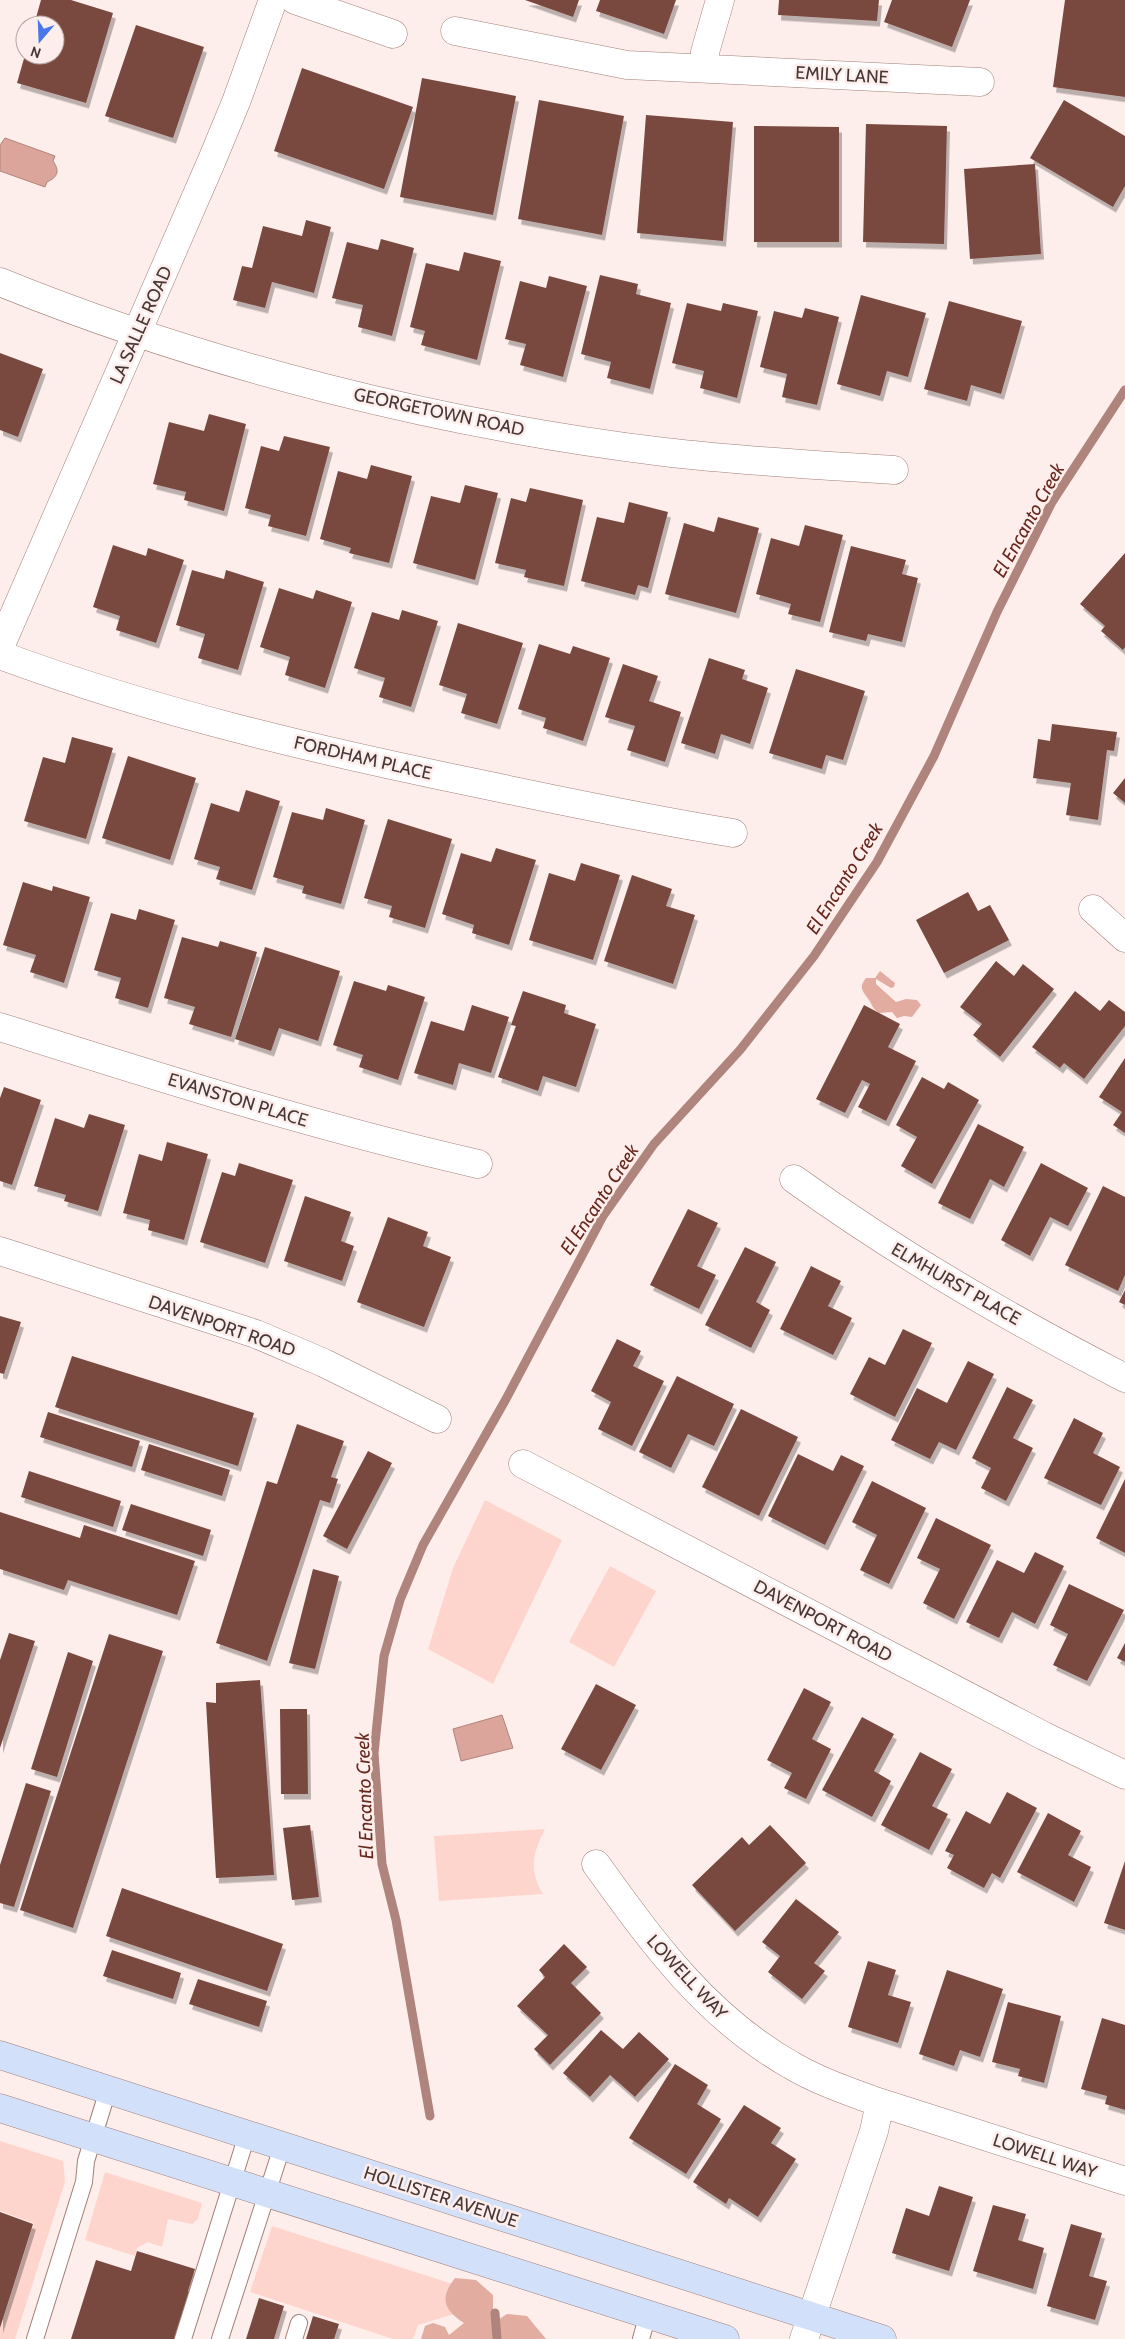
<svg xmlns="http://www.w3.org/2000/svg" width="1125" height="2339" viewBox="0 0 1125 2339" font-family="Cabin,sans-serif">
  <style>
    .green { fill: #fed5cd }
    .forest { fill: #e2aca1 }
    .water { fill: #dba59b; stroke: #af847c }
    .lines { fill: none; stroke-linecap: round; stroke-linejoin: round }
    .stream { stroke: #af847c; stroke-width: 9 }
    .building { fill: #794a41; filter: url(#shadow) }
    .lane-casing { stroke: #a17f78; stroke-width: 18 }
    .street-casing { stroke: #a17f78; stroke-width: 29 }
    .secondary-casing { stroke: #a17f78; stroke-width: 29 }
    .lane { stroke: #fff; stroke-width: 16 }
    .street { stroke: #fff; stroke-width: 28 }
    .secondary { stroke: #d3e0fa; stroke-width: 28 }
    .labels { text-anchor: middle; stroke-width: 5; stroke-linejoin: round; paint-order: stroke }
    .street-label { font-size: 18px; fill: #473835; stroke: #feeeeb }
    .water-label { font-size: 19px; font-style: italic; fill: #68271d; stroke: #feeeeb }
  </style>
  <defs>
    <filter id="shadow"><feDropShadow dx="3" dy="5.5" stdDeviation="0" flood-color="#0004"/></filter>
  </defs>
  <rect width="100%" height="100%" fill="#feeeeb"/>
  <path class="green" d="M 485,1500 L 562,1540 L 493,1684 L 428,1649 L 453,1568 Z
    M 610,1566 L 656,1591 L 614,1667 L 569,1642 Z
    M 545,1829 C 533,1853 528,1870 543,1894 L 439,1901 L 434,1836 Z
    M 0,2141 L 63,2161 L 65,2182 L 15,2339 L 0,2339 L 0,2329 L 34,2223 L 0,2211 Z
    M 105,2172 L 202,2203 L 198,2219 L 192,2224 L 168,2219 L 162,2247 L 148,2242 L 137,2248 L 135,2256 L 85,2240 Z
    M 272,2226 L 487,2295 L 484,2305 L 418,2325 L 413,2339 L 393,2339 L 250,2292 Z"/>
  <path class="forest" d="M 880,971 L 895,983 L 894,987 L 891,988 L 876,979 L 876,984 L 896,1002 L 906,999 L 917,1000 L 921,1005 L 912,1017 L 904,1016 L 897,1018 L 892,1012 L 879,1013 C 873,1009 872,1005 869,1000 C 863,991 858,988 866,978 L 875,978 Z
    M 455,2278 L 476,2280 L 493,2295 L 493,2323 L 507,2314 L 527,2316 L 546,2339 L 421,2339 L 425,2326 L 433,2323 L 445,2327 L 449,2335 L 464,2323 C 444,2310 439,2298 455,2278 Z"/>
  <path class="water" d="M 5,138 L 55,156 L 53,161 C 60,171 58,177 47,182 L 45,187 L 0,171 L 0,145 Z
    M 502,1715 L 513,1748 L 461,1761 L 453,1729 Z"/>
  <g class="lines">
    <path class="stream" d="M 430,2116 L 396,1920 L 382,1864 L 374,1753 L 384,1656 L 400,1600 L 423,1545 L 506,1399 L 603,1216 L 654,1144 L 740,1050 L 814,956 L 877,862 L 934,756 L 997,612 L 1052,502 L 1125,390
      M 495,2313 L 497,2339"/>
  </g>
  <path class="building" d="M 41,0 L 71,0 L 113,13 L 86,103 L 17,83 L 25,55 L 55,55 L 55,25 L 34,25 Z
    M 525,0 L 579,0 L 573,17 Z
    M 600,0 L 676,0 L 664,34 L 596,11 Z
    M 779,0 L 879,0 L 877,21 L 778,15 Z
    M 892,0 L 970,0 L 952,47 L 884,22 Z
    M 1065,0 L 1125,0 L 1125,97 L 1053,87 Z
    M 136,25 L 204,47 L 173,138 L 105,116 Z
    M 302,68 L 413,107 L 384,189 L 274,151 Z
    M 422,78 L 516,96 L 493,215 L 400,197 Z
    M 539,100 L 624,116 L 602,235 L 518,219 Z
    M 1064,100 L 1125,136 L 1125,186 L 1113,207 L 1030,158 Z
    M 646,115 L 733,122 L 723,241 L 637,233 Z
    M 866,124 L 947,126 L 944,244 L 863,242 Z
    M 754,126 L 839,127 L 839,242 L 754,242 Z
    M 1035,164 L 1041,254 L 970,259 L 964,169 Z
    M 306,220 L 331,227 L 314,293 L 272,282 L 265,308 L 233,300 L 242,266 L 252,268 L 263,226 L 302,236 Z
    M 381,239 L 414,248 L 392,336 L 358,327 L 363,305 L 332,298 L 347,242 L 378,250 Z
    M 464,252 L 501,261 L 477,360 L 421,345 L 425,331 L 410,327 L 426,263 L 459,271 Z
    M 600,275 L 638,284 L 636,294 L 671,303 L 650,389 L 607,378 L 611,362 L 581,354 Z
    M 549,276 L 587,286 L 563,377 L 520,365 L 526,344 L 505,339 L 520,281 L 546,288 Z
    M 861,295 L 926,313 L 908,377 L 887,371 L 880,396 L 837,384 Z
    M 949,301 L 1022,321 L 1001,394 L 971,385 L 967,401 L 924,389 Z
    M 687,303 L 721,311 L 723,303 L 758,311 L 737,398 L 700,388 L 704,371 L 672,363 Z
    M 805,308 L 839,317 L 817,405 L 782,397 L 787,374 L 760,367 L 774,311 L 802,318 Z
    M 0,353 L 43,369 L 18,437 L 0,430 Z
    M 209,414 L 246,424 L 224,511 L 184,500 L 186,492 L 153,484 L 169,422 L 204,431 Z
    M 284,436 L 330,447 L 306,536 L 268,526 L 271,515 L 245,508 L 261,446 L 279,451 Z
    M 371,465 L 412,476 L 389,563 L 349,553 L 351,548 L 320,539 L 338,471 L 367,479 Z
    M 465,485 L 498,493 L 475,580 L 413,563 L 431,496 L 460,503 Z
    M 530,488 L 583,500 L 564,586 L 524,577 L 526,570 L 495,563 L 511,498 L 526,502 Z
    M 629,502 L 668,512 L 648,588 L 638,585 L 635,595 L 581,581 L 597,517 L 624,523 Z
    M 718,517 L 759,528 L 736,613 L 665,594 L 684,523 L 714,532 Z
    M 805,525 L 843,535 L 820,622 L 788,614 L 791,604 L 756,594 L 771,538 L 799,546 Z
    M 113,545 L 146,556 L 148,548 L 184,560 L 156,643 L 116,630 L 120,616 L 93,607 Z
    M 851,546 L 906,560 L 902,574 L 918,578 L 902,642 L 868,634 L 866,641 L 829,632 Z
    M 1125,553 L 1125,647 L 1123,650 L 1101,631 L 1105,626 L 1080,604 Z
    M 192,570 L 224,579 L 226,570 L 264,582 L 238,670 L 198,658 L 205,634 L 176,625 Z
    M 279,588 L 313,599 L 316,590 L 352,602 L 325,688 L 285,675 L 290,657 L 260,647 Z
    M 402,610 L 438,621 L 411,707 L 379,697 L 385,678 L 354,668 L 372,612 L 399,620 Z
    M 458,623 L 523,643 L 497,724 L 461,713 L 467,694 L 439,685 Z
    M 539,644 L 570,654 L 573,646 L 610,658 L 583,741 L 543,728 L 546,718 L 518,709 Z
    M 709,658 L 745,670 L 742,679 L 768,688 L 750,744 L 721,734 L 715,754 L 681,743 Z
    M 623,664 L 658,676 L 649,701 L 681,712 L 665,762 L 627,750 L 635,726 L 605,717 Z
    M 796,669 L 865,691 L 843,760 L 826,755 L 822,769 L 769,753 Z
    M 1052,724 L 1117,732 L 1114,751 L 1107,750 L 1098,820 L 1066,815 L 1071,783 L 1033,778 L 1038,739 L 1050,741 Z
    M 72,737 L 113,748 L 86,839 L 24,821 L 43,757 L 65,763 Z
    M 128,756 L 196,778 L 170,860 L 102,838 Z
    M 1125,778 L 1125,803 L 1113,793 Z
    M 246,790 L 280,801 L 252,890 L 216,879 L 220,867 L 194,859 L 211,803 L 239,812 Z
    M 326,808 L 365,820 L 341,904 L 302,893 L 304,886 L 273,877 L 292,812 L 323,820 Z
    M 388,819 L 452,839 L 425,928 L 389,917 L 392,906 L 364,898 Z
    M 496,848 L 536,860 L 509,945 L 472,933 L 474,925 L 442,914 L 461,853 L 491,862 Z
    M 581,863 L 620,875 L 593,960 L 529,940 L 549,873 L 575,881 Z
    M 632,875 L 672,889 L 666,906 L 695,915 L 673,984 L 604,961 Z
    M 23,882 L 52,891 L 53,886 L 90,897 L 64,983 L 30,972 L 36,955 L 3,945 Z
    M 968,892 L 978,911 L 990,905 L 1009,940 L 944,973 L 916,920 Z
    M 139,909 L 175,920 L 148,1008 L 115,998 L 121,978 L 94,970 L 111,913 L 136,920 Z
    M 182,937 L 218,947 L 220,941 L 257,952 L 231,1037 L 189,1024 L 195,1007 L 164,998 Z
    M 265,947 L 340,971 L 318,1041 L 279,1028 L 271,1051 L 235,1039 Z
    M 996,961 L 1014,976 L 1023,964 L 1054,989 L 1000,1057 L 973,1035 L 982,1024 L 960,1007 Z
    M 354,981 L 386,991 L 388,985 L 425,997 L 398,1080 L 359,1067 L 363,1055 L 333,1045 Z
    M 523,991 L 566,1005 L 564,1013 L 596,1024 L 576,1087 L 543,1076 L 538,1091 L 498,1077 L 516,1026 L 511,1025 Z
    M 1075,991 L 1100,1011 L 1109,1000 L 1125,1012 L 1125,1026 L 1084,1079 L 1064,1063 L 1060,1068 L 1032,1047 Z
    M 472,1005 L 509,1017 L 491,1073 L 459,1063 L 453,1085 L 414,1073 L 431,1021 L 464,1031 Z
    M 864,1005 L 900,1024 L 888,1047 L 916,1061 L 886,1121 L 858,1107 L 870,1084 L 862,1080 L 845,1113 L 816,1099 Z
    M 1125,1058 L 1125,1133 L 1113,1125 L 1122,1112 L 1099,1097 Z
    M 922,1077 L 944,1089 L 948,1082 L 979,1100 L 932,1184 L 901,1166 L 917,1137 L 896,1125 Z
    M 4,1087 L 41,1100 L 12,1185 L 0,1181 L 0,1098 Z
    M 89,1114 L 125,1125 L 98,1211 L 64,1201 L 66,1195 L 34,1186 L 55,1118 L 84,1128 Z
    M 978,1124 L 1024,1147 L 1004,1187 L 990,1179 L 970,1219 L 938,1203 Z
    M 167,1142 L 208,1154 L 184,1240 L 148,1230 L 150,1220 L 123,1213 L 139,1154 L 162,1161 Z
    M 239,1163 L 293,1180 L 265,1263 L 200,1242 L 222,1172 L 235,1176 Z
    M 1041,1163 L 1088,1188 L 1068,1226 L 1050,1217 L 1030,1256 L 1001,1240 Z
    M 1103,1186 L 1125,1197 L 1125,1275 L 1118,1291 L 1065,1265 Z
    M 305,1196 L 351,1212 L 341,1241 L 354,1246 L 342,1281 L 284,1261 Z
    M 688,1209 L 718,1223 L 697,1266 L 716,1275 L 699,1309 L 650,1285 Z
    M 388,1217 L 428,1232 L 423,1246 L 451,1257 L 424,1327 L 357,1302 Z
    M 745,1247 L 776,1262 L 756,1302 L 770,1310 L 751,1348 L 705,1325 Z
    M 811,1266 L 841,1281 L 828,1306 L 852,1318 L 833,1355 L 780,1329 Z
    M 1125,1290 L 1125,1305 L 1119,1302 Z
    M 0,1316 L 21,1322 L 4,1374 L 0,1373 Z
    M 903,1329 L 932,1343 L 895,1417 L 850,1394 L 869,1357 L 885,1365 Z
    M 617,1339 L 641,1351 L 633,1366 L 664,1381 L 632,1446 L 598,1429 L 611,1402 L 591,1391 Z
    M 72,1356 L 254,1413 L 238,1466 L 55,1407 Z
    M 968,1361 L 994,1374 L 956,1450 L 939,1442 L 930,1459 L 891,1440 L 917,1388 L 947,1403 Z
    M 677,1376 L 734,1404 L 714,1446 L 688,1434 L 671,1468 L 639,1452 Z
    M 1007,1387 L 1033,1400 L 1013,1438 L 1033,1448 L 1006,1501 L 981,1488 L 991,1468 L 972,1458 Z
    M 741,1409 L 798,1437 L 759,1516 L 702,1487 Z
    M 48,1412 L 140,1441 L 132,1467 L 40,1437 Z
    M 1074,1418 L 1103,1433 L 1093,1453 L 1120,1467 L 1101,1505 L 1044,1478 Z
    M 297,1424 L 344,1441 L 331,1477 L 338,1479 L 330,1503 L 320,1500 L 267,1661 L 216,1643 L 267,1481 L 277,1484 Z
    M 149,1444 L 230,1470 L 222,1496 L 141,1470 Z
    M 368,1451 L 392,1463 L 347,1549 L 323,1536 Z
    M 798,1454 L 833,1471 L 841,1455 L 864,1466 L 825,1545 L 768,1516 Z
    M 29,1471 L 121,1501 L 113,1527 L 21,1497 Z
    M 1125,1479 L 1125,1553 L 1096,1538 Z
    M 872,1481 L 926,1508 L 889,1584 L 860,1570 L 877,1535 L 852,1522 Z
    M 131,1504 L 211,1530 L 203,1556 L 122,1530 Z
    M 0,1512 L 80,1538 L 84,1525 L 195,1561 L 177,1615 L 68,1580 L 64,1590 L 0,1569 Z
    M 936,1518 L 991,1545 L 954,1619 L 923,1603 L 940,1569 L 917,1558 Z
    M 1035,1552 L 1064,1566 L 1035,1624 L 1012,1612 L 999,1638 L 966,1622 L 997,1560 L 1024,1573 Z
    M 313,1569 L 339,1576 L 315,1669 L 289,1663 Z
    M 1069,1584 L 1124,1610 L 1087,1681 L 1053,1665 L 1068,1634 L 1050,1625 Z
    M 9,1633 L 35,1641 L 0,1748 L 0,1660 Z
    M 109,1634 L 163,1651 L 73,1928 L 20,1910 Z
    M 1125,1643 L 1125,1662 L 1117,1658 Z
    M 68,1652 L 93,1661 L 57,1777 L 31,1769 Z
    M 260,1680 L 274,1875 L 216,1878 L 206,1702 L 216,1703 L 216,1683 Z
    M 596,1684 L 636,1705 L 601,1770 L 561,1749 Z
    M 804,1688 L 831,1702 L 812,1739 L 831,1749 L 806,1799 L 784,1788 L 792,1773 L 767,1760 Z
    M 280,1709 L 307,1709 L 308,1794 L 281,1794 Z
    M 862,1717 L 894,1734 L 874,1771 L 891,1781 L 872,1817 L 822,1790 Z
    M 920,1752 L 952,1769 L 932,1806 L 948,1814 L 929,1850 L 881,1825 Z
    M 26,1783 L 51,1791 L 14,1907 L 0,1903 L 0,1865 Z
    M 1007,1792 L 1037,1808 L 1000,1878 L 992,1873 L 984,1888 L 947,1868 L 954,1855 L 945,1851 L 966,1811 L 990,1824 Z
    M 1048,1813 L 1081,1831 L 1068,1855 L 1091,1867 L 1074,1902 L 1017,1872 Z
    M 310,1825 L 319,1897 L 292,1900 L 283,1828 Z
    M 770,1825 L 806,1863 L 735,1931 L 692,1885 L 742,1837 L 749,1845 Z
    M 1125,1861 L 1125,1930 L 1104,1923 Z
    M 122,1888 L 283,1944 L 267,1991 L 106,1936 Z
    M 796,1899 L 839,1932 L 814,1963 L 825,1971 L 802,1999 L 768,1972 L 780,1956 L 762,1942 Z
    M 564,1944 L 587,1967 L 571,1983 L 601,2013 L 550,2065 L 534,2049 L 548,2035 L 517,2006 L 545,1977 L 539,1970 Z
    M 112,1950 L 181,1973 L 173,1999 L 103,1976 Z
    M 868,1961 L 896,1970 L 888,1995 L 911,2002 L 898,2043 L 848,2027 Z
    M 947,1970 L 1003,1989 L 980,2057 L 960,2050 L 954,2066 L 919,2054 Z
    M 198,1979 L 267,2001 L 259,2027 L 189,2004 Z
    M 1008,2002 L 1061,2016 L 1044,2083 L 1018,2076 L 1020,2069 L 992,2062 Z
    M 1102,2018 L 1125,2025 L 1125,2110 L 1105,2104 L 1107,2096 L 1081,2089 Z
    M 601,2030 L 623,2049 L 639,2032 L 669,2059 L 635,2097 L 610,2075 L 590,2097 L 563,2073 Z
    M 675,2064 L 708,2085 L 697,2104 L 721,2119 L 686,2174 L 629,2138 Z
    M 744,2105 L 781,2128 L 771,2143 L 796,2159 L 758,2217 L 729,2198 L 726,2204 L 693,2182 Z
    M 939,2186 L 973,2197 L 949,2271 L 892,2253 L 906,2208 L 929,2216 Z
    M 993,2205 L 1026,2214 L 1018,2240 L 1044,2248 L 1033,2289 L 973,2271 Z
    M 0,2212 L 33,2224 L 0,2328 Z
    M 1071,2224 L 1102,2233 L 1089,2276 L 1107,2281 L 1095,2320 L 1047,2306 Z
    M 137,2251 L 195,2269 L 188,2291 L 192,2293 L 177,2339 L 71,2339 L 96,2260 L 131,2271 Z
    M 259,2298 L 284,2306 L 274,2339 L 246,2339 Z
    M 313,2316 L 339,2324 L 334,2339 L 306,2339 Z"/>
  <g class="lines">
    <defs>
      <path id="lane" d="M 35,2339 L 84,2182 L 86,2161 L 108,2090
        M 183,2339 L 247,2135
        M 220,2339 L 282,2147
        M 294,2339 L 299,2323
        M 641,2339 L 648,2314"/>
      <path id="street" d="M 295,0 L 393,34
        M 455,31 L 627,65 L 980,82
        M 705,68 L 705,52 L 720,0
        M 0,282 C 207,366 442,425 664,452 C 740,461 817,465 894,470
        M 0,647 L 212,160 L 236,102 L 273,0
        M 0,655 C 154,712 315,750 476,783 C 561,801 647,819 733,833
        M 1093,909 L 1125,938
        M 0,1027 C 158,1077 316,1127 478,1164
        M 794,1179 C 898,1254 1010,1319 1125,1378
        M 0,1251 L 256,1334 L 324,1363 L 437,1419
        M 523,1464 L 1044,1736 L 1125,1775
        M 596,1864 C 653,1943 705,2016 791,2065 C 816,2080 845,2090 872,2100 L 1125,2181
        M 804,2339 L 874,2131 L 880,2103"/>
      <path id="secondary" d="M 0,2055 L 882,2339
        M 0,2108 L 725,2339"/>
    </defs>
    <use href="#lane" class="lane-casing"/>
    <use href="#street" class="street-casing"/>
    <use href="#secondary" class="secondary-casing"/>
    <use href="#lane" class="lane"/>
    <use href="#street" class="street"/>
    <use href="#secondary" class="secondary"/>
  </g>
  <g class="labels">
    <g class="street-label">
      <text transform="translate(842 75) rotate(3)" y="6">EMILY LANE</text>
      <text transform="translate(141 325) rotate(-66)" y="6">LA SALLE ROAD</text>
      <text transform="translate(439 412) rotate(12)" y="6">GEORGETOWN ROAD</text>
      <text transform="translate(363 758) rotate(13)" y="6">FORDHAM PLACE</text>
      <text transform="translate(238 1100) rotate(17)" y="6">EVANSTON PLACE</text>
      <text transform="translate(956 1284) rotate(30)" y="6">ELMHURST PLACE</text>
      <text transform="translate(222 1326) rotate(19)" y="6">DAVENPORT ROAD</text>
      <text transform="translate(823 1621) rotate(28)" y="6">DAVENPORT ROAD</text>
      <text transform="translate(687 1977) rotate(47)" y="6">LOWELL WAY</text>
      <text transform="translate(1045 2156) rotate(18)" y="6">LOWELL WAY</text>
      <text transform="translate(441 2197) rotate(18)" y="6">HOLLISTER AVENUE</text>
    </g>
    <g class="water-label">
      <text transform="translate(1028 520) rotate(-61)" y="7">El Encanto Creek</text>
      <text transform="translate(844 878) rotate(-58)" y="7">El Encanto Creek</text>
      <text transform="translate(599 1199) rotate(-57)" y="7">El Encanto Creek</text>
      <text transform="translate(364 1796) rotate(-92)" y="7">El Encanto Creek</text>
    </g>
  </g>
  <g transform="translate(40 40) rotate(199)"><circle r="24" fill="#feeeeb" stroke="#b5a5a2"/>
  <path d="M0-4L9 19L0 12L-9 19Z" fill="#4878ea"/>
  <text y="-8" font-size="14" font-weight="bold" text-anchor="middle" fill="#473835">N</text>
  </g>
</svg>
